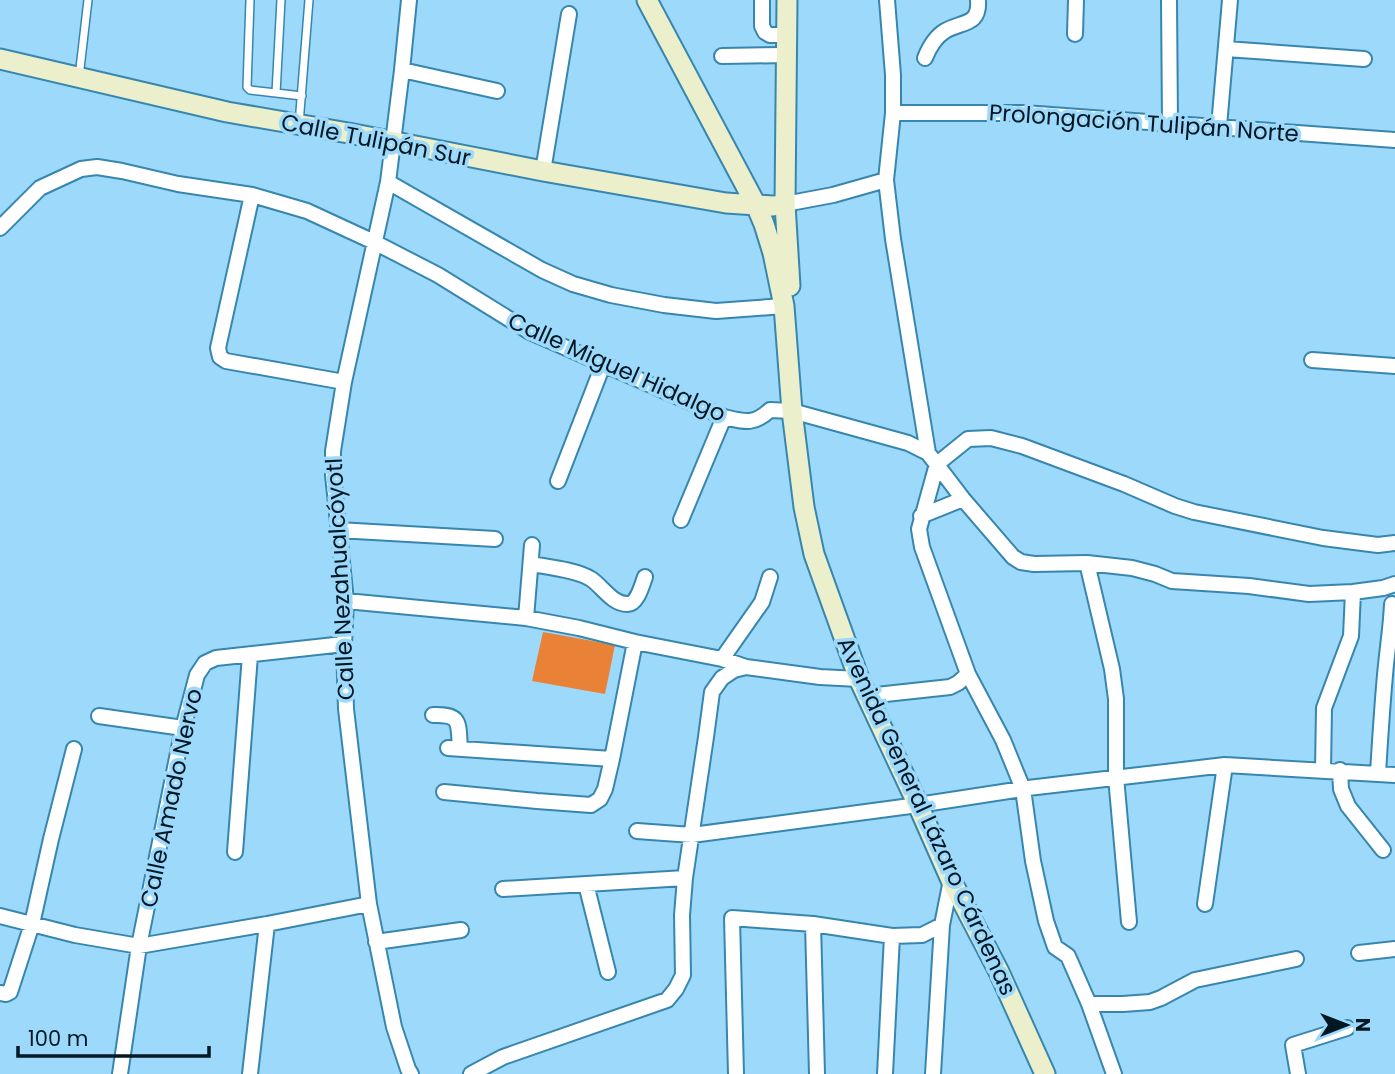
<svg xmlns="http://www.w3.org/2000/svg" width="1395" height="1074" viewBox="0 0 1395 1074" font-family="Poppins,sans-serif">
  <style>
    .green { fill: #e98237 }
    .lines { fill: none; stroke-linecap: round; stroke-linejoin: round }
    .lane-casing { stroke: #3786ae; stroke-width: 10 }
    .street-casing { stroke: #3786ae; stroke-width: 18 }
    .secondary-casing { stroke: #3786ae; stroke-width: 23 }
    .lane { stroke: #fff; stroke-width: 7 }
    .street { stroke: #fff; stroke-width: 14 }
    .secondary { stroke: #ecefcc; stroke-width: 19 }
    .labels { text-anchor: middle; stroke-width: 7; stroke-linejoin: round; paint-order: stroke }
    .street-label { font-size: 23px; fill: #011723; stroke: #9dd9fb }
  </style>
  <rect width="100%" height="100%" fill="#9dd9fb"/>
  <path class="green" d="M 543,632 L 615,645 L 605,694 L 532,681 Z"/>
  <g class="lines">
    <defs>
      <path id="lane" d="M 250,0 L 247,87 L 250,90 L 276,93 L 281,0
        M 79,77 L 88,0
        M 276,93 L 302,96
        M 299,124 L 309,0"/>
      <path id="street" d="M 409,0 L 402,70 L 388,182 L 344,382 L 333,451 L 333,475 L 346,601 L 344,644 L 346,709 L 369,904 L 394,1027 L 408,1069 L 411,1074
        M 762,0 L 762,26 L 765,32 L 770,35 L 786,35
        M 887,0 L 893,75 L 893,113 L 886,180 L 893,239 L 928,453
        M 1169,0 L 1170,123
        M 1075,34 L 1076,0
        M 1226,49 L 1364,59
        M 722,56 L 786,55
        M 925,58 C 929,48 935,37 945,31 C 962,21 980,26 978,0
        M 402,70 L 497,91
        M 893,113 L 1024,113 L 1395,140
        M 1219,126 L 1230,0
        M 543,171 L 569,14
        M 388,182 L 542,270 L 573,284 L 611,295 L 664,305 L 716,311 L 784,306
        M 252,195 L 218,348 L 220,357 L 226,361 L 344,382
        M 785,204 L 833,195 L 886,180
        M 0,228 L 40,188 L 81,169 L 97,167 L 122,171 L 178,184 L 252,195 L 307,211 L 374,242 L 438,275 L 530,332 L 724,417 C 745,422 754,425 770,410 L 792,411 L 908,443 L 928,453 L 963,499 L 1013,557 L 1021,562 L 1034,564 L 1087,563 L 1132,568 L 1155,574 L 1172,581 L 1249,586 L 1309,594 L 1353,592 L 1383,588 L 1395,584
        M 1312,360 L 1395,366
        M 558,481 L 603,365
        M 921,516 L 963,499
        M 681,520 L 724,417
        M 338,530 L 495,539
        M 1087,563 L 1112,669 L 1116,699 L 1116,777 L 1129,922
        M 531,564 C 548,567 577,570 591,579 C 602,586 612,604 627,604 C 637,605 642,585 645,577
        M 346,601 L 526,618 L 579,628 L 635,642 L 722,659 L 746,667 L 820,677 L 859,679
        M 526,618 L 532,545
        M 722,659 L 762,602 L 770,577
        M 867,696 L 950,687 L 958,683 L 968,674
        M 433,715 C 462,714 458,723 460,749
        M 99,716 L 183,728
        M 448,748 L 612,759
        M 1323,770 L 1324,708 L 1351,636 L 1353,592
        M 1340,770 L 1341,789 L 1348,806 L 1383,850
        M 1378,773 C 1380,741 1382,708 1385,675 C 1387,651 1391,628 1392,604
        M 444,792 L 537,801 L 591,805 L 600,799 L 605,789 L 612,759 L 635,642
        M 637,831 L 692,835 L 918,805 L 1028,788 L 1225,765 L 1395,775
        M 235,852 L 250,655
        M 586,884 L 608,972
        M 503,889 L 685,878
        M 1205,904 L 1225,765
        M 0,916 L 75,935 L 139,946 L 267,924 L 369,904
        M 813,924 L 817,1074
        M 376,942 L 461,930
        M 1359,953 L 1395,949
        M 0,993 L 6,994 L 10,992 L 32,924 L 51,839 L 74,749
        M 1089,1004 L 1123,1004 L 1150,1002 L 1161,998 L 1195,980 L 1296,959
        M 120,1074 L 139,946 L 183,728 L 197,675 L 205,663 L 216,658 L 344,644
        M 250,1074 L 267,924
        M 471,1074 L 503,1057 L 667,1000 L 676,989 L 683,975 L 682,915 L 685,878 L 706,737 L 712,692 L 722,678 L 734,670 L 746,667
        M 736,1074 L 732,918 L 813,924 L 892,936 L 922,935 L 942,925
        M 885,1074 L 892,936
        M 933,1074 L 942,925 L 951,880
        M 1114,1074 L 1089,1004 L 1068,956 L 1055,947 L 1046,921 L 1033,861 L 1023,789 L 1003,740 L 968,674 L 922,547 L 919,529 L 937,464 L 968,439 L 991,438 L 1022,446 L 1124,484 L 1175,506 L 1194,512 L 1323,538 L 1378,545 L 1395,543
        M 1298,1074 L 1293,1045 L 1347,1028"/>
      <path id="secondary" d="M 647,0 L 756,205 L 764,224 L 773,253 L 784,306 L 792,411 L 804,507 L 814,554 L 859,679 L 918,805 L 951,880 L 999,972 L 1045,1074
        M 787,0 L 785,204 L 790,286
        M 0,59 L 227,112 L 354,134 L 543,171 L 726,203 L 773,206 L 785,204"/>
    </defs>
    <use href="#lane" class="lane-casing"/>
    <use href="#street" class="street-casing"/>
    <use href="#secondary" class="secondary-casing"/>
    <use href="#lane" class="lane"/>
    <use href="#street" class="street"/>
    <use href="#secondary" class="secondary"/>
  </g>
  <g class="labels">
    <g class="street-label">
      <text transform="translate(1144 123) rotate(4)" y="8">Prolongación Tulipán Norte</text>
      <text transform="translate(376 140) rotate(11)" y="8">Calle Tulipán Sur</text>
      <text transform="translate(617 367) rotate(24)" y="8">Calle Miguel Hidalgo</text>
      <text transform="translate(340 579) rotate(-93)" y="8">Calle Nezahualcóyotl</text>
      <text transform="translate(171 798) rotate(-78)" y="8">Calle Amado Nervo</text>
      <text transform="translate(927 816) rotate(65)" y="8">Avenida General Lázaro Cárdenas</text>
    </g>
  </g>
  <g transform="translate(1346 1025) rotate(90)" stroke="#9dd9fb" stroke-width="5" paint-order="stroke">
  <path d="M0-5L12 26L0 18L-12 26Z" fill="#011723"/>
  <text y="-10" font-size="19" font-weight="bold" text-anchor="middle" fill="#011723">N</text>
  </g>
  <path d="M18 1046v10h191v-10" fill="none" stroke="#011723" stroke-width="3.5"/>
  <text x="28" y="1046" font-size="21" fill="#011723" stroke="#9dd9fb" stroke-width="5" paint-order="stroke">100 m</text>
</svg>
